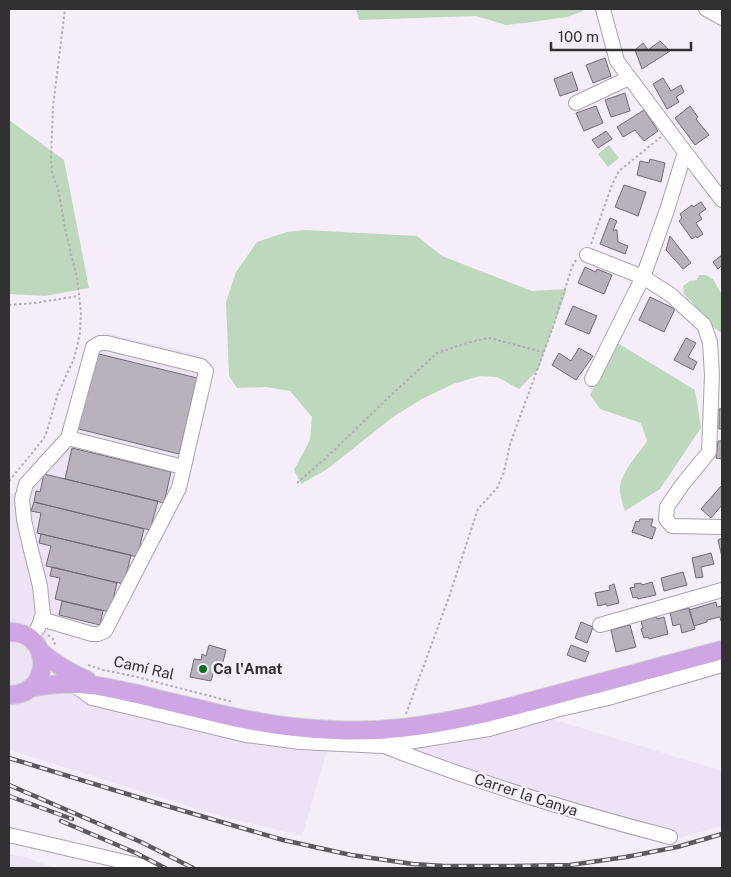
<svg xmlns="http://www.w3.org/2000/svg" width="731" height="877" viewBox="0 0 731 877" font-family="'Public Sans',sans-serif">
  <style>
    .built { fill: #eee3f5 }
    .green { fill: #bdd8bd }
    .building { fill: #b9b2bd; stroke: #716b75 }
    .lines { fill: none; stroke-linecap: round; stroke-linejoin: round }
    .minor-casing { stroke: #aaa3ae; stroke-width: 16 }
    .major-casing { stroke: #d2d1d2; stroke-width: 20 }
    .path { stroke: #b4aeb7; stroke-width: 2; stroke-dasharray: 2.5 2.5; stroke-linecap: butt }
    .minor { stroke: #fff; stroke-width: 14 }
    .major { stroke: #cda6e3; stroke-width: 18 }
    .rail-casing { stroke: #5c585e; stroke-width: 4.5 }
    .rail { stroke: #f5eef9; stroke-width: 2.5; stroke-dasharray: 8; stroke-linecap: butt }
    .poi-dot { fill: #0c7121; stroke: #f5eef9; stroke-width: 2 }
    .labels { text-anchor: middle; stroke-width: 5; stroke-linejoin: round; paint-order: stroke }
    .street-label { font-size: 15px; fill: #333034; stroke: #f5eef9 }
    .poi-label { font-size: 15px; font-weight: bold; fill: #333034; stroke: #f5eef9; text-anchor: start }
  </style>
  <rect width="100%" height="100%" fill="#f5eef9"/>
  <path class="built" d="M 105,333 L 205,356 L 212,368 L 212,377 L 187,489 L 110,635 L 100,640 L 48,628 L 41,680 L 328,748 L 302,836 L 217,815 L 9,750 L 9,493 L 16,493 L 22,479 L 33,468 L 60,437 L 93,337 Z
    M 543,716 L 722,771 L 722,826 L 672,840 L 393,748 Z
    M 9,854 L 25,857 L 55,868 L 9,868 Z"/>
  <path class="green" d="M 356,9 L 583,9 L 583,11 L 567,17 L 525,23 L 506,25 L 476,16 L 359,20 Z
    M 9,120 L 64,160 L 89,288 L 45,296 L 9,294 Z
    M 609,145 L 619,158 L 608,167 L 598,154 Z
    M 305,230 L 417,236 L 442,256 L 532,291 L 567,289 L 538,370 L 519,389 L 497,377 L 480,376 L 453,384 L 422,399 L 393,417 L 326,470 L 301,484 L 294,470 L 310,440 L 312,417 L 290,391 L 266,387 L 237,388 L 229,376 L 226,302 L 236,272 L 257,242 L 287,232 Z
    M 699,275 L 706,275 L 713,279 L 722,295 L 722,333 L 717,330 L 704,318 L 692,302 L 684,294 L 683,286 L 690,281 L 697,280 Z
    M 616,342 L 695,390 L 701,428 L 660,489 L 625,511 C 623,505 621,498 620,492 C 618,475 638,455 647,441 L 641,423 L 600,409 L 590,395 Z"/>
  <path class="building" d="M 660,41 L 670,51 L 642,69 L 635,50 L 643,43 L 648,50 Z
    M 605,58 L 611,76 L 593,83 L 586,65 Z
    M 572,72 L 578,90 L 560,96 L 554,79 Z
    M 663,78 L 671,91 L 681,85 L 684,92 L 676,97 L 679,102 L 667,109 L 653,84 Z
    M 625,93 L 630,111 L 611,117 L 605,100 Z
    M 596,106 L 603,123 L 584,131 L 576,113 Z
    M 690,106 L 698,117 L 696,119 L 709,135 L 695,145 L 675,118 Z
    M 644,110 L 658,131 L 644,141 L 635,130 L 623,137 L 617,127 Z
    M 606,131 L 612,139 L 598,148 L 592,140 Z
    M 650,159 L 665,163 L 661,182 L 637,175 L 640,161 L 649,163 Z
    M 624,185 L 646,192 L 638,216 L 615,207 Z
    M 701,202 L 706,209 L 699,214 L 702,219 L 696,223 L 703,234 L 697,238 L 696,236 L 692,239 L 679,221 L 682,218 L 680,214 L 692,205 L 693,207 Z
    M 610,218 L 617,221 L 613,230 L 617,230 L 618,242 L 628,246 L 625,254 L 600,244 Z
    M 670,236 L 691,263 L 683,269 L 666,250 Z
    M 722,255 L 722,268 L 721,266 L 718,269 L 713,262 Z
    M 585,267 L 596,272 L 597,269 L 612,275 L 604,294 L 578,283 Z
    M 650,297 L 675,309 L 664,332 L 639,320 Z
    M 573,306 L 597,316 L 589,334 L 565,324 Z
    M 686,338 L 696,343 L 688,357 L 697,362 L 693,370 L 674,360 Z
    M 579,348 L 593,356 L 576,380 L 552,365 L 559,353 L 571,361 Z
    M 95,353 L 197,378 L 179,454 L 75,428 Z
    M 719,409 L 722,409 L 722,429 L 719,429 Z
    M 718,441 L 722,441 L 722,459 L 716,458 Z
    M 72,448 L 171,472 L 164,503 L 65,479 Z
    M 44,474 L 158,501 L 150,530 L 34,502 L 36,491 L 40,492 Z
    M 722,485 L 722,505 L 711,518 L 701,509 Z
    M 34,502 L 144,529 L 137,557 L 37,533 L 41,513 L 31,511 Z
    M 640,519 L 653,519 L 651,526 L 656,528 L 652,539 L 632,532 L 636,521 L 639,522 Z
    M 41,534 L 131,555 L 124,584 L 46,566 L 51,546 L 39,543 Z
    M 722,538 L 722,557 L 718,540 Z
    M 711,553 L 714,564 L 701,567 L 703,577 L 696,578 L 692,558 Z
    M 52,567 L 117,583 L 110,612 L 55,599 L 60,578 L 50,576 Z
    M 683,572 L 687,585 L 664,591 L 661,578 Z
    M 652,582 L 656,595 L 638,599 L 637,597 L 633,598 L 630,588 L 635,587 L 634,584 L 641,583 L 642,585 Z
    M 614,584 L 619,603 L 607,606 L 606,604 L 598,606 L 595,593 L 610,590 L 609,586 Z
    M 62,601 L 103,611 L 100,625 L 59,615 Z
    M 716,602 L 717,607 L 722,606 L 722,620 L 721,621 L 720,617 L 707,620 L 707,622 L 694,626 L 689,610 Z
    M 689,608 L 695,629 L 682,633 L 680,624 L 673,626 L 670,613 Z
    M 656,617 L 657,619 L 664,617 L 668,634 L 649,639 L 648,637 L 644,638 L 641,629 L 643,628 L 641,621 Z
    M 581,622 L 593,627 L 587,643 L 575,638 Z
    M 630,625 L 636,647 L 616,652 L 611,630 Z
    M 209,645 L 226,650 L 223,662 L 217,660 L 211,681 L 190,677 L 194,659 L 201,660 L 202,654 L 206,656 Z
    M 571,645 L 589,652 L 585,662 L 567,655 Z"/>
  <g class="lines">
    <defs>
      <path id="minor" d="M 603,9 L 617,61 L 685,152 L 722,200
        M 706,9 L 722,18
        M 576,103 L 629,78
        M 587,255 L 643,277 L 671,295 L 704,325 L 710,342 L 712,375 L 709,452 L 682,485 L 667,507 L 666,519 L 672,526 L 722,527
        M 592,379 L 643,277 L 667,210 L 685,152
        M 68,438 L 183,467
        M 600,625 L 722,590
        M 30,638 L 38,628 L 43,615 L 40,586 L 31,550 L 24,520 L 22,499 L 26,484 L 68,438 L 93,347 L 100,343 L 107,343 L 201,366 L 206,371 L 179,488 L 105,631 L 98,634 L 92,634 L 41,619
        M 71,683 L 92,698 L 246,735 L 300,742 L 383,746 L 489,729 L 556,710 L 608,698 L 722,665
        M 384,746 C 477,782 573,812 670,837
        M 9,835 L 151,868"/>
      <path id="major" d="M 9,632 C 53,631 53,695 9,695
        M 41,652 C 55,664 70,673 87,680
        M 31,688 C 75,678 108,687 150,697 C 173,703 197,708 220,714 C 258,723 297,729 336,730 C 409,734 481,715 551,696 C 608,681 665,665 722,650"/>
    </defs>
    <use href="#minor" class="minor-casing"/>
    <use href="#major" class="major-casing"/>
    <path class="path" d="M 591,244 L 612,185 L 619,171 L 661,137
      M 9,305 L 35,303 L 78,296
      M 9,481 L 33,452 L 44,438 L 47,431 L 58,393 L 74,359 L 80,333 L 81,312 L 77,278 L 66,233 L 58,189 L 52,173 L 51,157 L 53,107 L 65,9
      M 297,483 L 326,458 L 390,396 L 437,353 L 470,342 L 489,338 L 543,352
      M 48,635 L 53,639 L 56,647
      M 88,665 L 103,670 L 133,676 L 233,702
      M 406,714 L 449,597 L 478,509 L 497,488 L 504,472 L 510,444 L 553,327 L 572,267 L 576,260"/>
    <use href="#minor" class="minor"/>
    <use href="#major" class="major"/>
    <defs>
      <path id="rail" d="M 9,758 L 160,804 L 283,840 L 351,855 L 413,864 L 444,866 L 514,866 L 570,865 L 626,857 L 677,847 L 722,834
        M 9,785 L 141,842 L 193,868
        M 9,796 L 72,819
        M 61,821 L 136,853 L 165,868"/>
    </defs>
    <use href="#rail" class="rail-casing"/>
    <use href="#rail" class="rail"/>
  </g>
  <circle class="poi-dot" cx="203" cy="669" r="5"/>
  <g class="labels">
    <g class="street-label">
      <text transform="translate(144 668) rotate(13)" y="5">Camí Ral</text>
      <text transform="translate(526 795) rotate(18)" y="5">Carrer la Canya</text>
    </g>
    <g class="poi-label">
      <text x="213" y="674">Ca l'Amat</text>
    </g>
  </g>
  <rect width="731" height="877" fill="none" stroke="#333034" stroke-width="20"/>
  <path d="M551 42v8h140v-8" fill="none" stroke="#333034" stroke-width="2.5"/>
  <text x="558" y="42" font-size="15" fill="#333034" stroke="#f5eef9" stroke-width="4" paint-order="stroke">100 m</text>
</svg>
